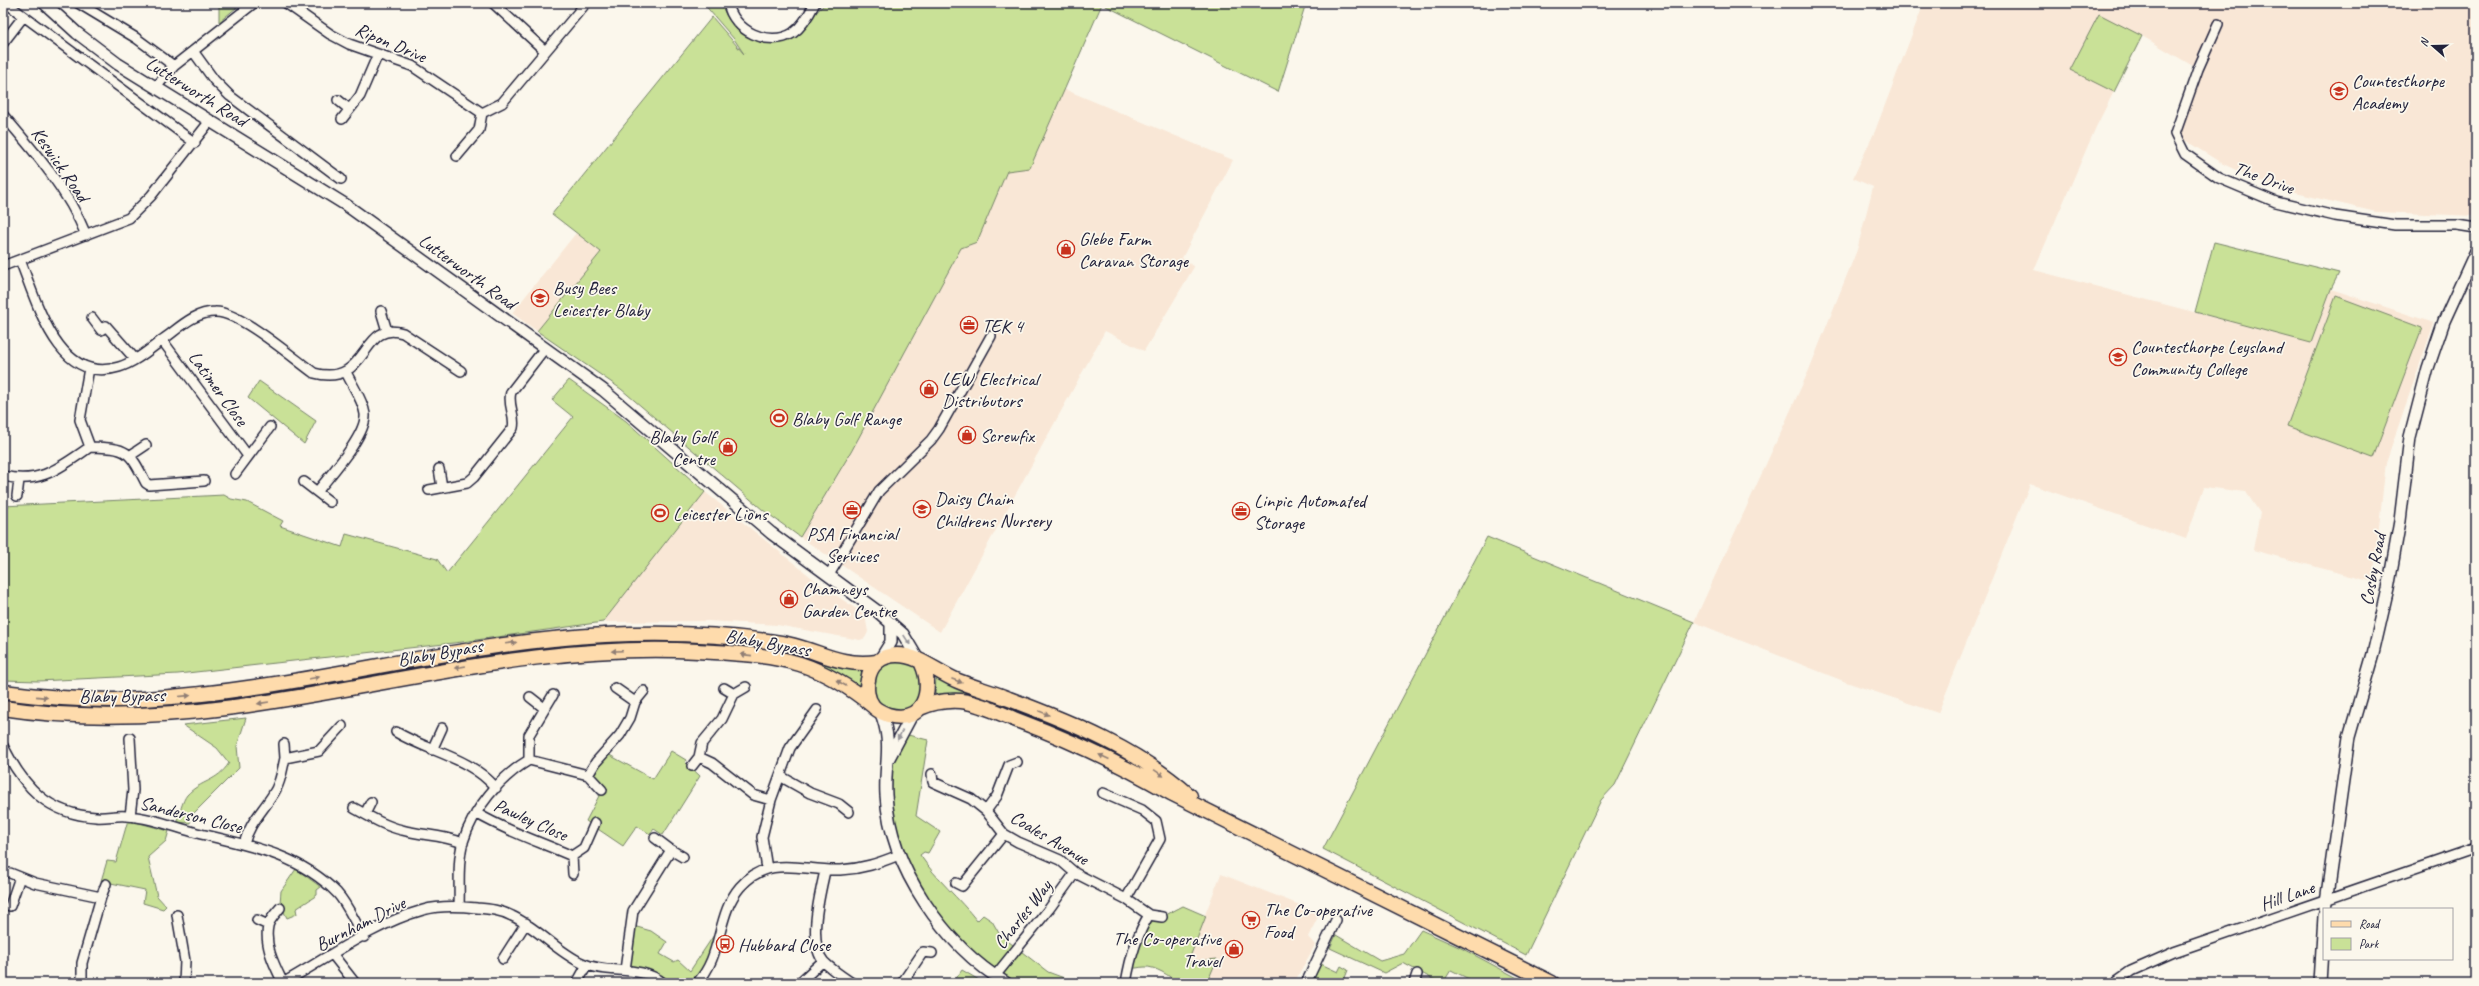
<svg xmlns="http://www.w3.org/2000/svg" width="2479" height="986" viewBox="0 0 2479 986" font-family="Caveat,sans-serif">
  <style>
    .built { fill: #f9e7d6 }
    .green { fill: #c9e197; stroke: #768269 }
    .lines { fill: none; stroke-linecap: round; stroke-linejoin: round }
    .minor-casing { stroke: #22223b; stroke-width: 12 }
    .tertiary-casing { stroke: #22223b; stroke-width: 14 }
    .primary-casing { stroke: #22223b; stroke-width: 17 }
    .minor { stroke: #fbf7ec; stroke-width: 9 }
    .tertiary { stroke: #fbf7ec; stroke-width: 11 }
    .primary { stroke: #fedbac; stroke-width: 14 }
    .oneway { fill: #99979c }
    .oneway2 { fill: #907e74 }
    .labels { text-anchor: middle; stroke-width: 3.5; stroke-linejoin: round; paint-order: stroke }
    .street-label { font-size: 19px; fill: #22223b; stroke: #fbf7ec }
    .poi-label { font-size: 19px; fill: #22223b; stroke: #fbf7ec; text-anchor: start }
  </style>
  <rect width="100%" height="100%" fill="#fbf7ec"/>
  <filter id="ink" filterUnits="userSpaceOnUse"><feTurbulence type="fractalNoise" baseFrequency=".025" numOctaves="2"/><feDisplacementMap in="SourceGraphic" scale="8" xChannelSelector="R" yChannelSelector="G"/><feConvolveMatrix kernelMatrix="1 2 1 2 8 2 1 2 1" color-interpolation-filters="sRGB"/></filter>
  <g filter="url(#ink)">
    <path class="built" d="M 1924,3 L 2476,3 L 2476,216 L 2376,212 L 2275,188 L 2223,164 L 2175,134 L 2198,69 L 2142,36 L 2096,127 L 2034,270 L 2311,343 L 2331,289 L 2434,323 L 2386,462 L 2373,582 L 2253,550 L 2260,513 L 2246,492 L 2204,487 L 2186,539 L 2030,484 L 1938,713 L 1846,682 L 1694,622 L 1809,370 L 1857,250 L 1873,187 L 1853,178 L 1875,131 Z
      M 1064,89 L 1233,160 L 1182,258 L 1194,267 L 1144,351 L 1105,331 L 940,632 L 800,537 L 851,452 L 961,248 L 977,242 L 1007,170 L 1030,168 Z
      M 576,233 L 601,252 L 537,331 L 512,313 Z
      M 705,492 L 821,585 L 865,615 L 868,632 L 865,638 L 860,640 L 777,625 L 707,621 L 603,622 Z
      M 1221,874 L 1320,913 L 1308,937 L 1315,945 L 1294,983 L 1178,983 Z"/>
    <path class="green" d="M 219,3 L 242,3 L 219,22 Z
      M 703,3 L 722,3 C 728,35 769,55 797,36 C 810,27 814,9 828,3 L 1306,3 L 1278,92 L 1102,4 L 1030,168 L 1007,171 L 977,242 L 961,248 L 851,452 L 800,537 L 763,510 L 621,389 L 537,331 L 601,252 L 552,214 L 712,17 L 744,54 L 734,39 Z
      M 2099,14 L 2142,36 L 2114,92 L 2070,70 Z
      M 2214,242 L 2339,273 L 2331,289 L 2311,343 L 2195,312 Z
      M 2336,296 L 2422,328 L 2373,458 L 2287,426 Z
      M 569,380 L 626,421 L 705,492 L 603,622 L 462,642 L 178,674 L 38,681 L 3,680 L 3,506 L 224,495 L 231,499 L 247,502 L 283,521 L 280,526 L 342,547 L 346,534 L 437,559 L 447,573 L 573,417 L 552,400 Z
      M 259,381 L 316,421 L 304,444 L 248,398 Z
      M 1487,537 L 1694,622 L 1615,785 L 1601,800 L 1526,955 L 1323,849 Z
      M 617,640 L 708,641 L 788,650 L 830,664 L 865,670 L 860,690 L 839,675 L 659,643 L 595,645 L 522,652 L 449,663 L 232,702 L 124,710 L 56,708 L 3,702 L 3,697 L 83,705 L 512,648 Z
      M873 686a25 25 0 1 1 50 0a25 25 0 1 1-50 0Z
      M 936,678 L 938,678 L 1031,713 L 1026,717 L 961,695 L 935,694 Z
      M 1040,717 L 1119,757 L 1035,721 Z
      M 246,718 L 237,746 L 239,768 L 191,816 L 190,823 L 176,822 C 180,814 182,801 187,795 C 201,780 217,782 229,763 L 217,748 L 183,725 Z
      M 904,734 L 928,740 L 916,816 L 940,832 L 928,853 L 924,852 L 920,855 C 936,879 959,898 977,921 L 983,915 L 992,921 L 1000,935 L 1048,972 L 1072,981 L 1072,983 L 1006,983 L 975,961 L 908,876 L 894,814 L 891,796 L 893,766 L 889,758 Z
      M 671,751 L 686,760 L 685,762 L 700,776 L 663,835 L 654,829 L 650,834 L 637,826 L 623,846 L 586,821 L 602,790 L 588,775 L 604,752 L 653,779 Z
      M 128,820 L 169,831 L 166,841 L 148,857 L 157,896 L 166,906 L 163,909 L 143,903 L 145,890 L 101,881 L 107,861 L 116,862 Z
      M 296,869 L 321,887 L 317,890 L 317,895 L 296,909 L 297,914 L 287,918 L 283,910 L 283,905 L 280,903 L 281,891 Z
      M 1183,906 L 1206,916 L 1188,962 L 1217,959 L 1207,983 L 1177,983 C 1171,976 1154,966 1145,967 C 1139,967 1135,969 1129,968 L 1149,915 L 1162,917 Z
      M 630,925 L 651,931 L 667,942 L 660,954 L 674,962 L 678,960 L 690,971 L 714,935 L 721,932 L 697,983 L 663,983 L 625,970 Z
      M 1421,930 L 1461,948 L 1527,983 L 1486,983 L 1479,980 L 1477,983 L 1451,970 L 1443,983 L 1440,983 L 1403,963 L 1384,973 L 1330,948 L 1336,935 L 1380,961 L 1404,954 Z
      M 1321,964 L 1338,972 L 1341,966 L 1348,970 L 1343,983 L 1310,983 Z
      M 962,970 L 984,983 L 953,983 Z"/>
    <g class="lines">
      <defs>
        <path id="minor" d="M 6,3 L 195,143
          M 78,3 L 136,38 L 174,66
          M 286,3 L 330,34 L 349,44 L 412,66 L 482,113
          M 493,3 L 545,51
          M 728,3 C 733,31 769,48 793,33 C 803,26 810,13 815,3
          M 2218,24 L 2198,69 L 2175,134 L 2185,154 L 2219,178 L 2276,202 L 2335,216 L 2395,225 L 2457,225 L 2476,228
          M 3,43 L 23,17
          M 193,51 L 214,80 L 230,96 L 341,179
          M 156,87 L 174,66 L 254,3
          M 338,100 L 349,109
          M 3,115 C 34,151 68,190 86,235
          M 342,119 L 360,96 L 378,54
          M 457,156 L 479,130 L 482,113 L 502,103 L 586,3
          M 20,260 C 37,302 58,386 119,367 C 136,362 151,348 165,338 C 180,327 195,312 215,312 C 239,311 292,357 314,373 C 370,388 360,319 403,333 L 461,371
          M 3,266 L 129,218 L 151,196 L 210,121
          M 381,311 L 387,331
          M 92,318 L 101,330 L 106,326 L 135,359
          M 162,340 L 248,456
          M 89,368 L 80,420 L 90,447 C 128,448 129,450 146,483 L 149,485 L 204,481
          M 131,455 L 146,445
          M 439,469 L 442,487
          M 235,474 L 270,427
          M 3,476 C 41,485 60,467 90,447
          M 304,482 L 330,502
          M 429,490 L 467,483 L 474,477 L 513,428 C 516,415 507,405 511,392 L 545,348
          M 317,492 C 330,475 367,435 365,414 C 363,400 352,385 346,372
          M 17,496 L 19,480
          M 829,575 L 879,491 L 931,440 L 939,429 L 991,336
          M 746,687 L 734,694 L 722,719 L 702,743 L 699,757 L 712,763 L 753,795 L 771,800
          M 724,688 L 734,694
          M 530,697 L 544,708
          M 635,702 L 644,691
          M 396,732 C 429,752 470,757 496,788
          M 130,738 L 133,790 L 130,816
          M 284,744 L 285,758
          M 3,746 C 24,787 47,814 96,817 C 106,818 116,815 126,816 C 150,817 174,827 197,833 C 247,845 299,854 337,893 C 348,905 355,923 364,937
          M 432,750 L 442,728
          M 529,760 L 529,735 L 553,695
          M 692,766 L 699,757
          M 932,774 L 933,782 L 971,799 L 986,811 L 1004,834 L 1018,842 L 1060,860 L 1075,873 L 1126,899 L 1149,915 L 1162,917
          M 588,775 L 596,762 L 620,735 L 630,718 L 635,702 L 615,688
          M 780,776 L 810,793 L 839,804 L 849,812
          M 1103,793 L 1142,810 L 1156,821 L 1160,839 L 1126,899
          M 354,808 C 370,817 385,826 402,830 C 424,836 440,834 463,843
          M 986,811 L 997,796 L 1009,765 L 1017,762
          M 476,813 C 506,831 540,842 572,856 L 584,848 L 595,823
          M 365,814 L 371,802
          M 244,844 C 249,824 261,813 272,796 C 280,785 282,771 285,758 L 319,751 L 342,726
          M 671,850 L 683,857
          M 572,856 L 573,874
          M 767,869 L 762,837 L 771,800 L 790,748 L 817,710
          M 825,871 C 820,894 807,943 824,962 C 832,970 843,977 852,983
          M 10,873 L 20,877
          M 956,883 L 962,886 L 1004,834
          M 101,897 L 106,884
          M 10,906 L 20,877 L 35,883 L 101,897 L 82,963 L 82,983
          M 459,906 C 460,886 457,861 463,842 C 473,809 500,777 529,760 L 588,775 L 602,790
          M 280,908 C 276,913 269,920 268,926 C 264,946 275,966 283,983
          M 177,915 L 185,961 L 184,983
          M 257,920 L 268,925
          M 333,955 L 355,983
          M 503,959 L 526,923
          M 625,970 L 633,911 L 671,850 L 655,838
          M 995,976 L 1049,909 L 1075,873
          M 283,983 C 328,958 373,924 423,910 C 440,905 459,906 477,908 C 489,909 501,910 512,916 C 538,928 556,951 582,963 C 608,975 640,964 663,983
          M 577,983 L 587,965
          M 697,983 C 723,956 716,915 740,887 C 770,853 804,872 840,870 C 862,869 879,863 899,855
          M 799,983 L 823,961
          M 902,983 L 923,952 L 932,953
          M 1126,983 C 1130,959 1136,936 1149,915
          M 1306,983 L 1336,920
          M 1414,983 L 1417,974
          M 2114,983 L 2131,971 L 2174,952 L 2476,848"/>
        <path id="tertiary" d="M 44,3 L 77,33 L 118,64 L 346,205 L 603,390 L 771,533 L 877,611 L 903,634 L 919,661
          M 881,658 L 891,642 L 891,623
          M 880,711 C 894,744 884,763 886,795 C 890,868 945,946 1006,983
          M 889,758 L 913,713
          M 2325,909 L 2349,737 L 2373,654 L 2388,589 L 2400,521 L 2410,437 L 2428,368 L 2444,321 L 2476,251
          M 2320,983 L 2324,916"/>
        <path id="primary" d="M 922,664 C 934,690 924,725 888,715 C 883,713 876,710 873,706 C 867,699 866,688 868,680 C 870,664 882,655 897,655 C 919,655 938,673 958,681 C 975,688 992,692 1009,699 C 1073,723 1139,750 1190,796
          M 3,692 C 50,698 97,702 144,699 C 300,690 450,643 605,635 C 665,632 727,634 787,644 C 821,651 838,667 877,662
          M 3,708 C 80,720 157,717 234,707 C 392,686 536,642 698,651 C 731,653 768,654 800,664 C 827,673 851,688 873,706
          M 920,708 C 933,702 946,700 961,701 C 979,703 997,712 1014,719 C 1068,739 1121,764 1171,793 L 1552,983"/>
      </defs>
      <use href="#minor" class="minor-casing"/>
      <use href="#tertiary" class="tertiary-casing"/>
      <use href="#primary" class="primary-casing"/>
      <use href="#minor" class="minor"/>
      <use href="#tertiary" class="tertiary"/>
      <use href="#primary" class="primary"/>
    </g>
    <defs><path id="oneway-solid" d="M-6-.8H1V-3.2L6.5 0L1 3.2V.8H-6Z"/></defs>
    <g class="oneway">
      <use href="#oneway-solid" transform="translate(907 640) rotate(57)"/>
      <use href="#oneway-solid" transform="translate(900 735) rotate(117)"/>
    </g>
    <g class="oneway2">
      <use href="#oneway-solid" transform="translate(511 643) rotate(-7)"/>
      <use href="#oneway-solid" transform="translate(617 651) rotate(178)"/>
      <use href="#oneway-solid" transform="translate(746 655) rotate(-174)"/>
      <use href="#oneway-solid" transform="translate(460 667) rotate(170)"/>
      <use href="#oneway-solid" transform="translate(314 678) rotate(-10)"/>
      <use href="#oneway-solid" transform="translate(957 681) rotate(21)"/>
      <use href="#oneway-solid" transform="translate(841 683) rotate(-150)"/>
      <use href="#oneway-solid" transform="translate(185 696) rotate(-5)"/>
      <use href="#oneway-solid" transform="translate(42 697) rotate(6)"/>
      <use href="#oneway-solid" transform="translate(263 703) rotate(171)"/>
      <use href="#oneway-solid" transform="translate(1044 713) rotate(22)"/>
      <use href="#oneway-solid" transform="translate(1104 757) rotate(-156)"/>
      <use href="#oneway-solid" transform="translate(1159 773) rotate(34)"/>
    </g>
  </g>
  <defs>
    <symbol id="school-ring" viewBox="-11 -11 22 22"><circle r="9.5" fill="#fbf7ec" stroke="#c8321e" stroke-width="1.5"/><path d="M0-5L7-2L0 1L-7-2ZM-4 1L0 2.5L4 1V4Q0 6-4 4Z" fill="#c8321e"/></symbol>
    <symbol id="shop-ring" viewBox="-11 -11 22 22"><circle r="9.5" fill="#fbf7ec" stroke="#c8321e" stroke-width="1.5"/><path d="M-5-2.5h2.3a2.7 3.5 0 0 1 5.4 0H5L5.5 6h-11ZM-1.5-2.5h3a1.5 2.3 0 0 0-3 0Z" fill="#c8321e"/></symbol>
    <symbol id="office-ring" viewBox="-11 -11 22 22"><circle r="9.5" fill="#fbf7ec" stroke="#c8321e" stroke-width="1.5"/><path d="M-6-3h4V-5.5h4V-3h4V5H-6ZM-1-4.5V-3h2v-1.5ZM-6 0V1H6V0Z" fill="#c8321e"/></symbol>
    <symbol id="stadium-ring" viewBox="-11 -11 22 22"><circle r="9.5" fill="#fbf7ec" stroke="#c8321e" stroke-width="1.5"/><path d="M0-5a6.5 5 0 1 0 0 10a6.5 5 0 1 0 0-10ZM-3.5-1.8h7v3.6h-7Z" fill="#c8321e"/></symbol>
    <symbol id="supermarket-ring" viewBox="-11 -11 22 22"><circle r="9.5" fill="#fbf7ec" stroke="#c8321e" stroke-width="1.5"/><path d="M-6-5.5h2.5l.6 2H6L4.5 2H-2.5L-4.4-4H-6ZM-1.5 3.2a1.3 1.3 0 1 0 .1 0ZM3 3.2a1.3 1.3 0 1 0 .1 0Z" fill="#c8321e"/></symbol>
    <symbol id="bus-ring" viewBox="-11 -11 22 22"><circle r="9.5" fill="#fbf7ec" stroke="#c8321e" stroke-width="1.5"/><path d="M-5-6H5V4H4V6H2V4H-2V6H-4V4H-5ZM-3.5-4V0h7V-4ZM-3.5 1.2v1.5H-2V1.2ZM2 1.2v1.5H3.5V1.2Z" fill="#c8321e"/></symbol>
  </defs>
  <g fill-rule="evenodd">
    <use href="#school-ring" x="2329" y="81" width="20" height="20"/>
    <use href="#shop-ring" x="1056" y="239" width="20" height="20"/>
    <use href="#school-ring" x="530" y="288" width="20" height="20"/>
    <use href="#office-ring" x="959" y="315" width="20" height="20"/>
    <use href="#school-ring" x="2108" y="347" width="20" height="20"/>
    <use href="#shop-ring" x="919" y="379" width="20" height="20"/>
    <use href="#stadium-ring" x="769" y="408" width="20" height="20"/>
    <use href="#shop-ring" x="957" y="425" width="20" height="20"/>
    <use href="#shop-ring" x="718" y="437" width="20" height="20"/>
    <use href="#school-ring" x="912" y="499" width="20" height="20"/>
    <use href="#office-ring" x="842" y="500" width="20" height="20"/>
    <use href="#office-ring" x="1231" y="501" width="20" height="20"/>
    <use href="#stadium-ring" x="650" y="503" width="20" height="20"/>
    <use href="#shop-ring" x="779" y="589" width="20" height="20"/>
    <use href="#supermarket-ring" x="1241" y="910" width="20" height="20"/>
    <use href="#bus-ring" x="715" y="934" width="20" height="20"/>
    <use href="#shop-ring" x="1224" y="939" width="20" height="20"/>
  </g>
  <g class="labels">
    <g class="street-label">
      <text transform="translate(391 42) rotate(23)" y="7">Ripon Drive</text>
      <text transform="translate(197 91) rotate(32)" y="7">Lutterworth Road</text>
      <text transform="translate(61 164) rotate(55)" y="7">Keswick Road</text>
      <text transform="translate(2264 177) rotate(20)" y="7">The Drive</text>
      <text transform="translate(468 271) rotate(36)" y="7">Lutterworth Road</text>
      <text transform="translate(219 388) rotate(54)" y="7">Latimer Close</text>
      <text transform="translate(2372 569) rotate(-79)" y="7">Cosby Road</text>
      <text transform="translate(768 642) rotate(10)" y="7">Blaby Bypass</text>
      <text transform="translate(440 652) rotate(-10)" y="7">Blaby Bypass</text>
      <text transform="translate(122 695) rotate(-1)" y="7">Blaby Bypass</text>
      <text transform="translate(191 814) rotate(14)" y="7">Sanderson Close</text>
      <text transform="translate(531 819) rotate(24)" y="7">Pawley Close</text>
      <text transform="translate(1050 837) rotate(31)" y="7">Coales Avenue</text>
      <text transform="translate(2287 895) rotate(-19)" y="7">Hill Lane</text>
      <text transform="translate(1022 914) rotate(-52)" y="7">Charles Way</text>
      <text transform="translate(360 923) rotate(-27)" y="7">Burnham Drive</text>
    </g>
    <g class="poi-label">
      <text x="2352" y="87">Countesthorpe<tspan x="2352" dy="22">Academy</tspan></text>
      <text x="1079" y="245">Glebe Farm<tspan x="1079" dy="22">Caravan Storage</tspan></text>
      <text x="553" y="294">Busy Bees<tspan x="553" dy="22">Leicester Blaby</tspan></text>
      <text x="982" y="332">TEK 4</text>
      <text x="2131" y="353">Countesthorpe Leysland<tspan x="2131" dy="22">Community College</tspan></text>
      <text x="942" y="385">LEW Electrical<tspan x="942" dy="22">Distributors</tspan></text>
      <text x="792" y="425">Blaby Golf Range</text>
      <text x="980" y="442">Screwfix</text>
      <text x="715" y="443" text-anchor="end">Blaby Golf<tspan x="715" dy="22">Centre</tspan></text>
      <text x="935" y="505">Daisy Chain<tspan x="935" dy="22">Childrens Nursery</tspan></text>
      <text x="1254" y="507">Linpic Automated<tspan x="1254" dy="22">Storage</tspan></text>
      <text x="673" y="520">Leicester Lions</text>
      <text x="852" y="540" text-anchor="middle">PSA Financial<tspan x="852" dy="22">Services</tspan></text>
      <text x="802" y="595">Chamneys<tspan x="802" dy="22">Garden Centre</tspan></text>
      <text x="1264" y="916">The Co-operative<tspan x="1264" dy="22">Food</tspan></text>
      <text x="1221" y="945" text-anchor="end">The Co-operative<tspan x="1221" dy="22">Travel</tspan></text>
      <text x="738" y="951">Hubbard Close</text>
    </g>
  </g>
  <rect width="2479" height="986" fill="none" stroke="#fbf7ec" stroke-width="16"/>
  <rect x="8" y="8" width="2463" height="970" fill="none" stroke="#22223b" stroke-width="1.5" filter="url(#ink)"/>
  <rect x="2323" y="908" width="130" height="52" fill="#fbf7ec" stroke="#a4a2a5"/>
  <rect x="2331" y="921" width="20" height="6" fill="#fedbac" stroke="#a4a2a5"/>
  <text x="2359" y="928" font-size="12" fill="#22223b">Road</text>
  <rect x="2331" y="938" width="20" height="12" fill="#c9e197" stroke="#a4a2a5"/>
  <text x="2359" y="948" font-size="12" fill="#22223b">Park</text>
  <g transform="translate(2433 46) rotate(290)" stroke="#fbf7ec" stroke-width="3" paint-order="stroke">
  <path d="M0-3L7 15L0 10L-7 15Z" fill="#22223b"/>
  <text y="-6" font-size="11" font-weight="bold" text-anchor="middle" fill="#22223b">N</text>
  </g>
</svg>
